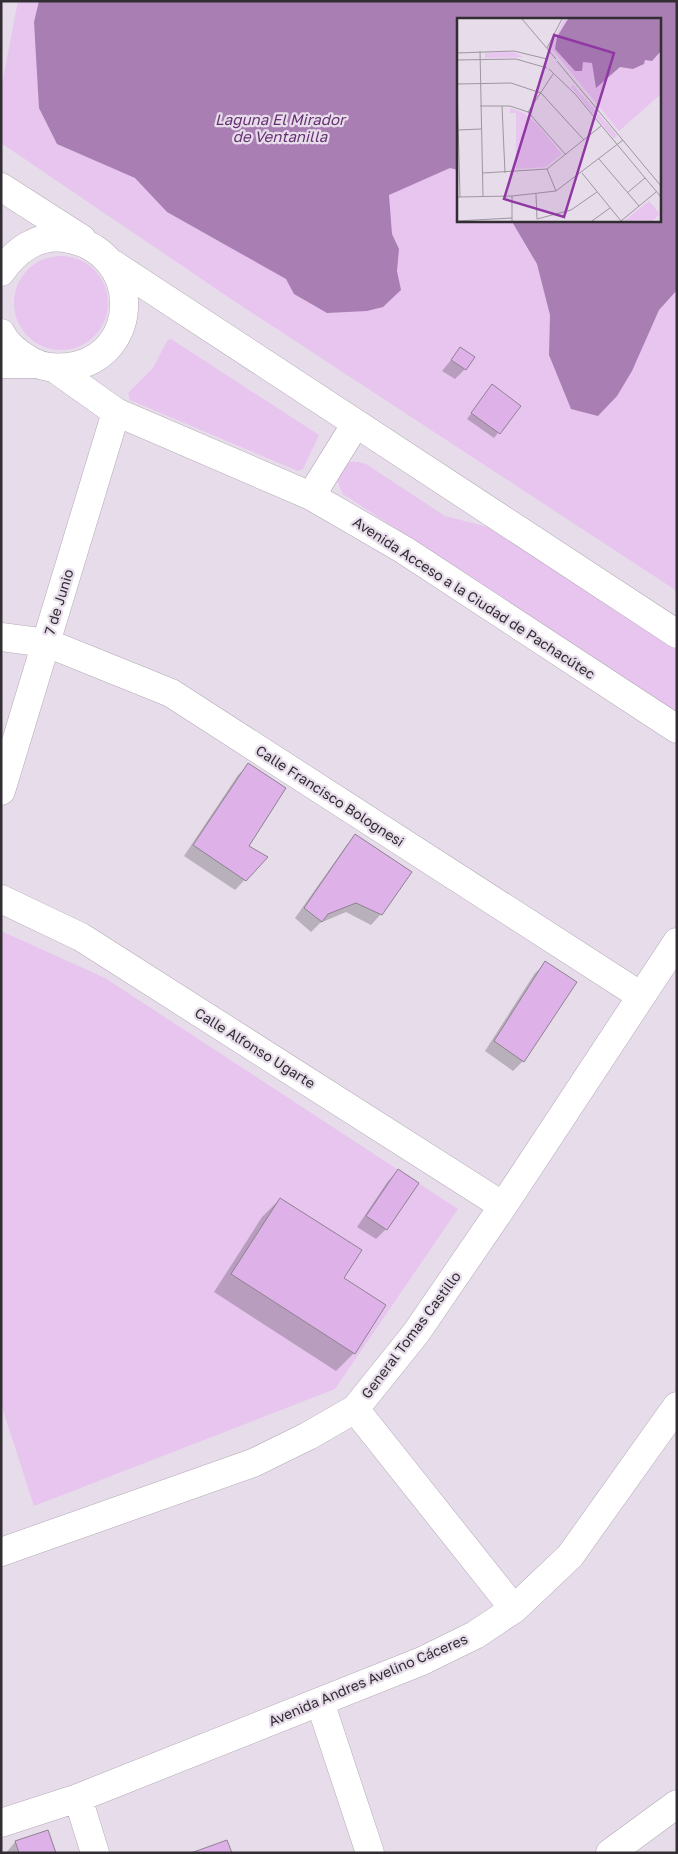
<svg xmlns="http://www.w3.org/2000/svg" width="678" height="1854" viewBox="0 0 678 1854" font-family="'Golos Text',sans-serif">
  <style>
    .green { fill: #e7c5ef; fill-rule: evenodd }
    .water { fill: #a97fb3 }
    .shadow { fill: #0003 }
    .building { fill: #deb1e8; stroke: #8d838f }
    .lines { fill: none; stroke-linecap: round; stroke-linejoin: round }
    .minor-casing { stroke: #b3a9b6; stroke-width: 29 }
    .tertiary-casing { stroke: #b3a9b6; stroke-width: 29 }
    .secondary-casing { stroke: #b3a9b6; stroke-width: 29 }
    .minor { stroke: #fff; stroke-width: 28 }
    .tertiary { stroke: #fff; stroke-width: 28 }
    .secondary { stroke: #fff; stroke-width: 28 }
    .labels { text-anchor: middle; stroke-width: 4.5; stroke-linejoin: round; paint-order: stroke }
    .street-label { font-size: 14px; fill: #312d32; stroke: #e7dcea }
    .water-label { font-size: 15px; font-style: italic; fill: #663172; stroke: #e7dcea }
    .inset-road { fill: none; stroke: #9e96a0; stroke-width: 1 }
    .view { fill: #8f37a3; fill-opacity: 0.15; stroke: #8f37a3; stroke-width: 2.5 }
    .inset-edge { fill: none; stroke: #312d32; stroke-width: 2.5 }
  </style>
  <rect width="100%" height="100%" fill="#e7dcea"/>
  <path class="green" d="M 18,1 L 677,1 L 677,591 L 234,301 L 1,143 L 1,89 ZM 458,19 L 659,19 L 659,220 L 458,220 Z
    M14 303a47 47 0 1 1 94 0a47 47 0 1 1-94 0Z
    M 171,339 L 319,435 L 303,469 L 298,471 L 130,400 L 128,393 L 153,368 L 167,341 Z
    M 351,462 L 359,462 L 366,464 L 445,516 L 488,527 L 677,649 L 677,713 L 343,494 L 337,480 L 344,466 Z
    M 1,931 L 105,978 L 458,1209 L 335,1389 L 34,1506 L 1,1404 Z"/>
  <path class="water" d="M 39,1 L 677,1 L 677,290 L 659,310 L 632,371 L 617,396 L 598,416 L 571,409 L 549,355 L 550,315 L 537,264 L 511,220 L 659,220 L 659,19 L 458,19 L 458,170 L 450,168 L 389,195 L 392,234 L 399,249 L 397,271 L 401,290 L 383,307 L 367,311 L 327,313 L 294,294 L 286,279 L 167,212 L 135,178 L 57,144 L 39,108 L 34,22 Z"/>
  <path class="shadow" d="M 460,349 L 465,369 L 455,379 L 442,371 Z
    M 492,386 L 519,406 L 494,438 L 467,419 Z
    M 248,765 L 248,846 L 266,857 L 235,890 L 184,856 L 238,775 Z
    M 356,836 L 381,914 L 371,925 L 346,912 L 320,923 L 311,932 L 295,918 L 346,846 Z
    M 546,963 L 523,1061 L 513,1071 L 485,1051 L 535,973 Z
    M 398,1171 L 386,1229 L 376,1239 L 357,1227 L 388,1181 Z
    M 280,1199 L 342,1279 L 354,1353 L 336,1371 L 214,1292 L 262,1217 Z
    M 47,1831 L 55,1853 L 6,1853 L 15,1842 Z"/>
  <path class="building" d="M 460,347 L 475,357 L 466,370 L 451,360 Z
    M 492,384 L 521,406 L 500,434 L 471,413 Z
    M 248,763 L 286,788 L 249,846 L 268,857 L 246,881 L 193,845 Z
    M 355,834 L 412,872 L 382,915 L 356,903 L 328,914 L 322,922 L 304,908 Z
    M 545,961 L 577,982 L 524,1062 L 494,1041 Z
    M 398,1169 L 419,1183 L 387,1230 L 366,1216 Z
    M 280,1198 L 362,1250 L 344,1278 L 386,1305 L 355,1354 L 231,1274 Z
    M 48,1830 L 56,1853 L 19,1853 L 15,1841 Z
    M 227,1840 L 232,1853 L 191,1853 Z"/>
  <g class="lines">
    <defs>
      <path id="minor" d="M 1,637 L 47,643 L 171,693 L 641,996
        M 1,791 L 116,412
        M 1,899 L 81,937 L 503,1206
        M 355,1409 L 514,1609
        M 1,1552 L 253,1463 L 308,1436 L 355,1409 L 416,1333 L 503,1206 L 677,942
        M 320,1702 L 370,1853
        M 78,1798 L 95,1853
        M 1,1823 L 78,1798 L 422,1661 L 475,1635 L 514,1609 L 570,1556 L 677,1406
        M 610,1853 L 677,1804"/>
      <path id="tertiary" d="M 1,364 L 37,364"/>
      <path id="secondary" d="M 1,187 L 82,239
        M 113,264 L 677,634
        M 1,272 C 15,251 38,234 64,238 C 144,249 143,358 68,367 C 55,368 43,368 31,361 C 19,354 7,346 1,333
        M 54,368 L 116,412 L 311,496 L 404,550 L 677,729
        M 311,496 L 355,425"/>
    </defs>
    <use href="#minor" class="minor-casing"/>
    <use href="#tertiary" class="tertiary-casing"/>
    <use href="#secondary" class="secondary-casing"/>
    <use href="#minor" class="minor"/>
    <use href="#tertiary" class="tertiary"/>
    <use href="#secondary" class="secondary"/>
  </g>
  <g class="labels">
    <g class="street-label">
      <text transform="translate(474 598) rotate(33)" y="5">Avenida Acceso a la Ciudad de Pachacútec</text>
      <text transform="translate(59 602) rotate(-73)" y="5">7 de Junio</text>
      <text transform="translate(330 796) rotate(33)" y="5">Calle Francisco Bolognesi</text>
      <text transform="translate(255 1048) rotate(32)" y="5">Calle Alfonso Ugarte</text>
      <text transform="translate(411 1335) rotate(-53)" y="5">General Tomas Castillo</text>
      <text transform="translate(368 1680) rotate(-23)" y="5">Avenida Andres Avelino Cáceres</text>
    </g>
    <g class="water-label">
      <text x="280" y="125">Laguna El Mirador<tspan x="280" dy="17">de Ventanilla</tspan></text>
    </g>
  </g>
  <g transform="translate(457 18)">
    <rect width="204" height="204" fill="#e7dcea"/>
    <path d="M 107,1 L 204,1 L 204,76 L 162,113 L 93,29 ZM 56,34 L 66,39 L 28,40 L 28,35 ZM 116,67 L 160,117 L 157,121 L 114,69 ZM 53,90 L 67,95 L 80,106 L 105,136 L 89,149 L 59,151 L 59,95 L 53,95 ZM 192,183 L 203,196 L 195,203 L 167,203 Z" fill="#e7c5ef"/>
    <path d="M 111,1 L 204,1 L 204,33 L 195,43 L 188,42 L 187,46 L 176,51 L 163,49 L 139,70 L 135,45 L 126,44 L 125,53 L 118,53 L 98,31 L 100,19 Z" fill="#a97fb3"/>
    <path class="inset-road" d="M 65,1 L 99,41M 90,30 L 105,1M 23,33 L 26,179M 0,35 L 57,33 L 90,41M 0,42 L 59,41 L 90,50M 100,43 L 204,168M 92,51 L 118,76 L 204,179M 0,66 L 54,65 L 84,75 L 127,122M 0,66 L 3,179M 23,88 L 53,88 L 71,94 L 109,137M 45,88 L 48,155M 71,94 L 96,56M 1,112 L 24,111M 142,141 L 182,188M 90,151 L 99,173M 26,155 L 90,151 L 144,108M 125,155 L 164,203 L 199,174M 170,175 L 188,160M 79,176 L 80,201M 0,179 L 55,178 L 99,173 L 166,122M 80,201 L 114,192 L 140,174M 0,203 L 55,200M 55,203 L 55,178M 135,203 L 153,190"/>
    <path class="view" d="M 97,17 L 157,35 L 107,199 L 47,181 Z"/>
    <rect width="204" height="204" class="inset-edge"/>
  </g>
  <rect width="678" height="1854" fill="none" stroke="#312d32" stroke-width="5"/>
</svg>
